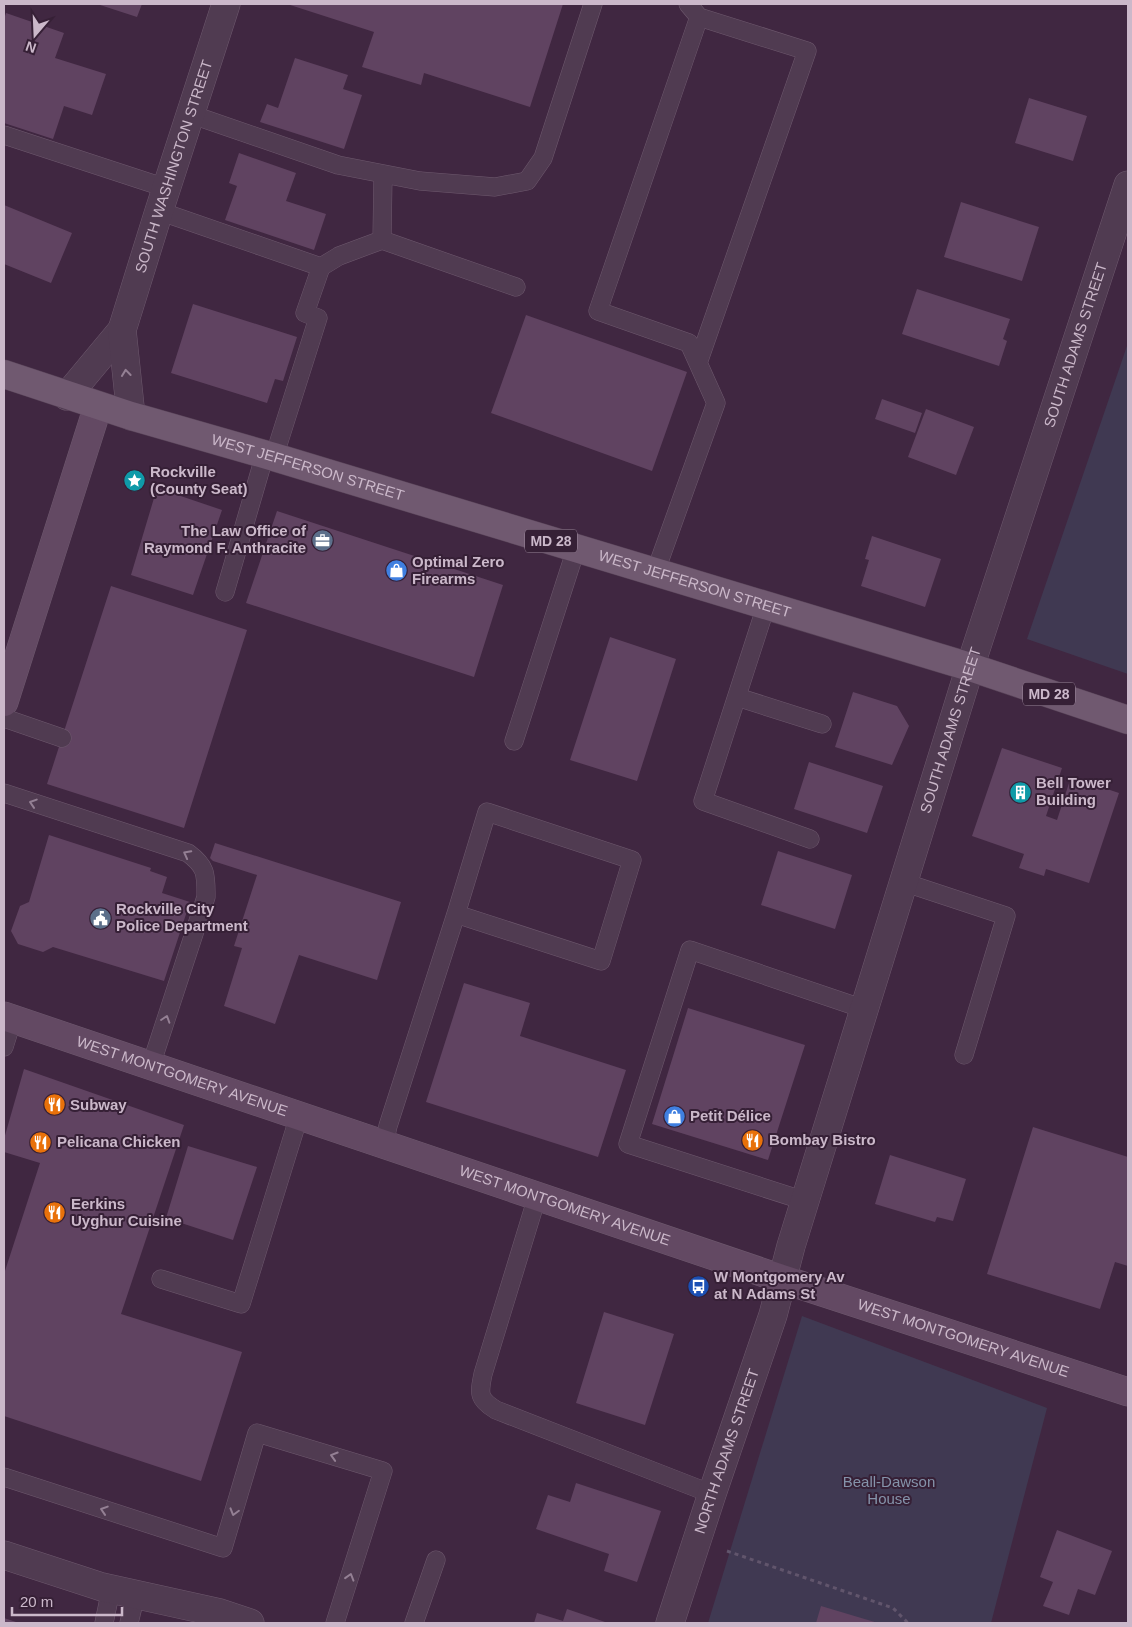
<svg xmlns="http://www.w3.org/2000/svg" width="1132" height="1627" viewBox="0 0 1132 1627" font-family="Helvetica,sans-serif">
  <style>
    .green { fill: #403952 }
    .building { fill: #604361 }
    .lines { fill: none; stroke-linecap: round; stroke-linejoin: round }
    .lane-casing { stroke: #6e596e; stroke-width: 19 }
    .street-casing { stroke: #6e596e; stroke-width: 29 }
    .secondary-casing { stroke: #6e596e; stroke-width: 29 }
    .primary-casing { stroke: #574257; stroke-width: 29 }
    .path { stroke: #61556c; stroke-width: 3; stroke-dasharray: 4 4; stroke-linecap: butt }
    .lane { stroke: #503b51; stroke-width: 18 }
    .street { stroke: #503b51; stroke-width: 28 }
    .secondary { stroke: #634963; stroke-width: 28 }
    .primary { stroke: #705970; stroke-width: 28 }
    .oneway { stroke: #948094 }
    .labels { text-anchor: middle; stroke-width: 4; stroke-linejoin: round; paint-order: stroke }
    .shield { fill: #362036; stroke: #9e8a9e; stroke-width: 1 }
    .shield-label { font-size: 14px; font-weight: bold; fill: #cbb8ca }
    .street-label { font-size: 15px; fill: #cbb8ca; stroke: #362036 }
    .poi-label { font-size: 15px; font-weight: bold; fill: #cbb8ca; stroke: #362036; text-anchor: start }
    .park-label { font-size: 15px; fill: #8593aa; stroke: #362036 }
  </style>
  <rect width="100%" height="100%" fill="#402741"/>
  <path class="green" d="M 1128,343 L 1128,674 L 1027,639 Z
    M 802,1316 L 1047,1408 L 991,1623 L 708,1623 Z"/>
  <path class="building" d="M 97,4 L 142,4 L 137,17 Z
    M 287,4 L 563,4 L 530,107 L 424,73 L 421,85 L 362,67 L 374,32 Z
    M 6,13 L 64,33 L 55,58 L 106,74 L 92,115 L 64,106 L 53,139 L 4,123 L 4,19 Z
    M 295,58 L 348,75 L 343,89 L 362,95 L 344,149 L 260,122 L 267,104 L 278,108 Z
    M 1029,98 L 1087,116 L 1073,161 L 1015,143 Z
    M 239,153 L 296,173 L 286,201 L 326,214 L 314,250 L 225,220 L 237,186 L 229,183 Z
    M 961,202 L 1039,227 L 1022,281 L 944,257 Z
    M 4,205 L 72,233 L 51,283 L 4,264 Z
    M 917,289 L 1010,319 L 1003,339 L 1007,341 L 999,366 L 902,334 Z
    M 193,304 L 297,337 L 283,381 L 275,379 L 267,403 L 171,373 Z
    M 526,315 L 687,372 L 652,471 L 491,413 Z
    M 882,399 L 922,413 L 915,433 L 875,419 Z
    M 926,409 L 974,427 L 956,475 L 908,457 Z
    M 157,488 L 222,510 L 193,595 L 131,575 Z
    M 277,511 L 503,585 L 474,677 L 246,603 Z
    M 872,536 L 941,559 L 925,607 L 861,586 L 869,560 L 865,559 Z
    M 111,586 L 247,630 L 184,828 L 47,784 Z
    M 610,637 L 676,659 L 637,781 L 570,760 Z
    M 853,692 L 897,706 L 909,726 L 892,765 L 835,747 Z
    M 1002,748 L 1062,768 L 1046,816 L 1057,820 L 1071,777 L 1119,793 L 1089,883 L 1046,869 L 1044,876 L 1019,868 L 1024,854 L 972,836 Z
    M 809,762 L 883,786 L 867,833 L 794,809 Z
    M 49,835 L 151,868 L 150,871 L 167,877 L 162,893 L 190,902 L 164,981 L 53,947 L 43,952 L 18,944 L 11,931 L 20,906 L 29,902 Z
    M 215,843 L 401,902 L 377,980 L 299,955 L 275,1024 L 224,1006 L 242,948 L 234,946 L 257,875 L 213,861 L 210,858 Z
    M 778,851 L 852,875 L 835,929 L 761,905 Z
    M 464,983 L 530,1003 L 520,1036 L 626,1070 L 598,1157 L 426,1102 Z
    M 688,1008 L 805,1045 L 768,1160 L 652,1124 Z
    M 24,1069 L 184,1125 L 121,1314 L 242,1352 L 201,1481 L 4,1416 L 4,1274 L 40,1163 L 4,1152 L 4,1139 Z
    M 1033,1127 L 1128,1157 L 1128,1266 L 1115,1262 L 1100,1309 L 987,1274 Z
    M 188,1146 L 257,1167 L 233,1240 L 166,1218 Z
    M 890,1155 L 966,1179 L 953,1221 L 937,1217 L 935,1222 L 875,1204 Z
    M 604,1312 L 674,1334 L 645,1425 L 576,1403 Z
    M 576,1483 L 661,1511 L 637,1582 L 604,1571 L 609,1554 L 536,1529 L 548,1495 L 570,1502 Z
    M 1057,1530 L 1112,1551 L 1095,1595 L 1078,1589 L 1069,1615 L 1043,1606 L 1053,1582 L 1040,1577 Z
    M 821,1606 L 878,1623 L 816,1623 Z
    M 567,1609 L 608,1623 L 534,1623 L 537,1613 L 563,1621 Z
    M 4,1618 L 19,1623 L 4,1623 Z"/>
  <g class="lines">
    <defs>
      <path id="lane" d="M 688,4 L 699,17
        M 190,114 L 338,165 L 420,181 L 495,187 L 527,181 L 543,158 L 593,4
        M 4,135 L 166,188
        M 383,174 L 382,240 L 516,287
        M 159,211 L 321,267
        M 274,457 L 318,318 L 305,313 L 321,267 L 339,256 L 382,240
        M 655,573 L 716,403 L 698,363 L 807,51 L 699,17 L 598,311 L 689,343 L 698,363
        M 225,592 L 265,454
        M 766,606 L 703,801 L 810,839
        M 737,697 L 822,724
        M 4,718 L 62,738
        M 514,741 L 576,549
        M 4,793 L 188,853 C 207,867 206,875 206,897 L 151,1065
        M 903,882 L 1006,916 L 964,1055
        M 4,1047 L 13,1018
        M 384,1144 L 388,1126 L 456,914 L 601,961 L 632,860 L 487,812 L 456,914
        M 537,1197 L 483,1374 C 479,1394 478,1399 496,1410 L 712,1494
        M 805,1201 L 628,1144 L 690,950 L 864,1009
        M 161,1279 L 241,1304 L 299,1116
        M 4,1477 L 223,1548 L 257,1433 L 383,1471 L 335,1623
        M 104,1623 L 111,1589
        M 129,1623 L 136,1594
        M 414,1623 L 436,1560"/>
      <g id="street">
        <path d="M 67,396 L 122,330"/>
        <path id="s1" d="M 131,416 L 122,330 L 159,211 L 226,4"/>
        <path d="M 4,1555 L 102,1587 L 220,1613 L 250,1623"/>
        <path id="s2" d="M 670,1623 L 712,1494 L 773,1315 L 791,1246 L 970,667 L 1128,185"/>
      </g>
      <g id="secondary">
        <path d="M 4,702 L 98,406"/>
        <path id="s3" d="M 4,1016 L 782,1279 L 1128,1392"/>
      </g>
      <g id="primary">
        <path id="s4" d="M 4,374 L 131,416 L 274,457 L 970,667 L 1128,720"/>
      </g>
    </defs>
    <use href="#lane" class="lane-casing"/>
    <use href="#street" class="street-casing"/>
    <use href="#secondary" class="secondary-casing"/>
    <use href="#primary" class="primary-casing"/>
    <path class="path" d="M 727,1551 L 893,1608 L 908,1623"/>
    <use href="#lane" class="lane"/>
    <use href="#street" class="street"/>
    <use href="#secondary" class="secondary"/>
    <use href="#primary" class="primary"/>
  </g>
  <defs><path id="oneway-chevron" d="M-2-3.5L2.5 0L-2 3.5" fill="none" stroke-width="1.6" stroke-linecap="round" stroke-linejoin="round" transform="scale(1.25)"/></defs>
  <g class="oneway">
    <use href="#oneway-chevron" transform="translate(126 373) rotate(-96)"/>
    <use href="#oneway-chevron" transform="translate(33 803) rotate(-162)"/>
    <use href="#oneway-chevron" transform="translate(187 854) rotate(-152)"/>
    <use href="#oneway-chevron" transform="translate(166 1019) rotate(-72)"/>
    <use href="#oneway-chevron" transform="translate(334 1456) rotate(-163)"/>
    <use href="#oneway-chevron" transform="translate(104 1510) rotate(-162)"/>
    <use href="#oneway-chevron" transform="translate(234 1512) rotate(106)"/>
    <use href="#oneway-chevron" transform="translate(350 1577) rotate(-73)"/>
  </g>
  <defs>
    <symbol id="sight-disc" viewBox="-11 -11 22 22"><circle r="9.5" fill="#0f9aa8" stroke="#362036"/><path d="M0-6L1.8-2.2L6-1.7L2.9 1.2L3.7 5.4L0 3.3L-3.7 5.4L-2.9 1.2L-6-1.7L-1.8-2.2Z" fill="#fff"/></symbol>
    <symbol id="office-disc" viewBox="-11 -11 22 22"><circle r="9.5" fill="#5c6f8a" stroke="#362036"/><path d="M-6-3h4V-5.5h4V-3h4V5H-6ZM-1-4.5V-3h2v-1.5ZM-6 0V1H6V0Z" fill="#fff"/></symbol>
    <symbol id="shop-disc" viewBox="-11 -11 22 22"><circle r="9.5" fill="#3f7fe0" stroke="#362036"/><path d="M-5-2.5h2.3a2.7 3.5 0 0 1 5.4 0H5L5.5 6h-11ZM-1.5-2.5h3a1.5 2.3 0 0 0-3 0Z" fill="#fff"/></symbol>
    <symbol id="building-disc" viewBox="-11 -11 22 22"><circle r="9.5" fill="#0f9aa8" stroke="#362036"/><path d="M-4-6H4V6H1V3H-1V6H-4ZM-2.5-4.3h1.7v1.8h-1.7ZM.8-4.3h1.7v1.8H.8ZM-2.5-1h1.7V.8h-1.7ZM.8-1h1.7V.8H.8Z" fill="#fff"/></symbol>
    <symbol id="civic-disc" viewBox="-11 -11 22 22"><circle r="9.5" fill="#5c6f8a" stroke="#362036"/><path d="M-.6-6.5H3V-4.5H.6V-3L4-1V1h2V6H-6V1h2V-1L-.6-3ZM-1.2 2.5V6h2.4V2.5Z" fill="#fff"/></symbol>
    <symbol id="restaurant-disc" viewBox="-11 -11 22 22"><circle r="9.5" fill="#e8710a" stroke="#362036"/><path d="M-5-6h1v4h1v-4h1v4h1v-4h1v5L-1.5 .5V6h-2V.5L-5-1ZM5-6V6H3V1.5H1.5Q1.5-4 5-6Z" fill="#fff"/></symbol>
    <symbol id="bus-disc" viewBox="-11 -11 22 22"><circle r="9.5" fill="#1a4fb4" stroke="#362036"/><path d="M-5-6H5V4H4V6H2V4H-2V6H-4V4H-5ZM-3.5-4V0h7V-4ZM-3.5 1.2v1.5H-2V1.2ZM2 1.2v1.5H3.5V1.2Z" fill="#fff"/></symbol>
  </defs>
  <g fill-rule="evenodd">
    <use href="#sight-disc" x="122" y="468" width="25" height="25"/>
    <use href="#office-disc" x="310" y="528" width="25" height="25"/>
    <use href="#shop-disc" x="384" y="558" width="25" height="25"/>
    <use href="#building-disc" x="1008" y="780" width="25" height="25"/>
    <use href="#civic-disc" x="88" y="906" width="25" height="25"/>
    <use href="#restaurant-disc" x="42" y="1092" width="25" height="25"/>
    <use href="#shop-disc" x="662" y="1104" width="25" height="25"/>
    <use href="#restaurant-disc" x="740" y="1128" width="25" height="25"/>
    <use href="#restaurant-disc" x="28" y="1130" width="25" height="25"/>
    <use href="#restaurant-disc" x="42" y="1200" width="25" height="25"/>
    <use href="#bus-disc" x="686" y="1274" width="25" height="25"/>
  </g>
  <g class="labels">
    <g class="shield">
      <rect x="525" y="529.5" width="52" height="23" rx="4"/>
      <rect x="1023" y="682.5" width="52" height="23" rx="4"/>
    </g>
    <g class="shield-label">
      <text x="551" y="546">MD 28</text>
      <text x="1049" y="699">MD 28</text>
    </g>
    <g class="street-label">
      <text dy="5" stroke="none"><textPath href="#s1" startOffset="258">SOUTH WASHINGTON STREET</textPath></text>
      <text dy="5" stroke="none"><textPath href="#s2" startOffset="1341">SOUTH ADAMS STREET</textPath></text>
      <text dy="5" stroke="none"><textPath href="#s4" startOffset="318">WEST JEFFERSON STREET</textPath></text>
      <text dy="5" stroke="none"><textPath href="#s4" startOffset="722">WEST JEFFERSON STREET</textPath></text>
      <text dy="5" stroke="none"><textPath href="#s2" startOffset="936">SOUTH ADAMS STREET</textPath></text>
      <text dy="5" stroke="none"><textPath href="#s3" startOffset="188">WEST MONTGOMERY AVENUE</textPath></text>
      <text dy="5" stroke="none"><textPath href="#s3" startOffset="592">WEST MONTGOMERY AVENUE</textPath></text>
      <text dy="5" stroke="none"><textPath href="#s3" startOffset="1012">WEST MONTGOMERY AVENUE</textPath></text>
      <text dy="5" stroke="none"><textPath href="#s2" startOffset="181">NORTH ADAMS STREET</textPath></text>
    </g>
    <g class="poi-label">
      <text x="150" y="477">Rockville<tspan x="150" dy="17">(County Seat)</tspan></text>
      <text x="306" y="536" text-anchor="end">The Law Office of<tspan x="306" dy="17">Raymond F. Anthracite</tspan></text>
      <text x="412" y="567">Optimal Zero<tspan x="412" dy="17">Firearms</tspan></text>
      <text x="1036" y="788">Bell Tower<tspan x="1036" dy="17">Building</tspan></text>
      <text x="116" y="914">Rockville City<tspan x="116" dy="17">Police Department</tspan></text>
      <text x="70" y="1110">Subway</text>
      <text x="690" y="1121">Petit Délice</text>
      <text x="769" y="1145">Bombay Bistro</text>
      <text x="57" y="1147">Pelicana Chicken</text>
      <text x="71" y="1209">Eerkins<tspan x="71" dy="17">Uyghur Cuisine</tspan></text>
      <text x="714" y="1282">W Montgomery Av<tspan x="714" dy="17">at N Adams St</tspan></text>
    </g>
    <g class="park-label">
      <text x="889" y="1487">Beall-Dawson<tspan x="889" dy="17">House</tspan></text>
    </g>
  </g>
  <rect width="1132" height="1627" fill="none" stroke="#cbb8ca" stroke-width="10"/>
  <g transform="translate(35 35) rotate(199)" stroke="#362036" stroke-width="4" paint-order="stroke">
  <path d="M0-4L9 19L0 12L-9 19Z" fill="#cbb8ca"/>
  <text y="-8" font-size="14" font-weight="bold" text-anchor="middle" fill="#cbb8ca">N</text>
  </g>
  <path d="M12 1607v8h110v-8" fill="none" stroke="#cbb8ca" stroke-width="2.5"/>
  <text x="20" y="1607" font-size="15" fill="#cbb8ca" stroke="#362036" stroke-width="4" paint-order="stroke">20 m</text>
</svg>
